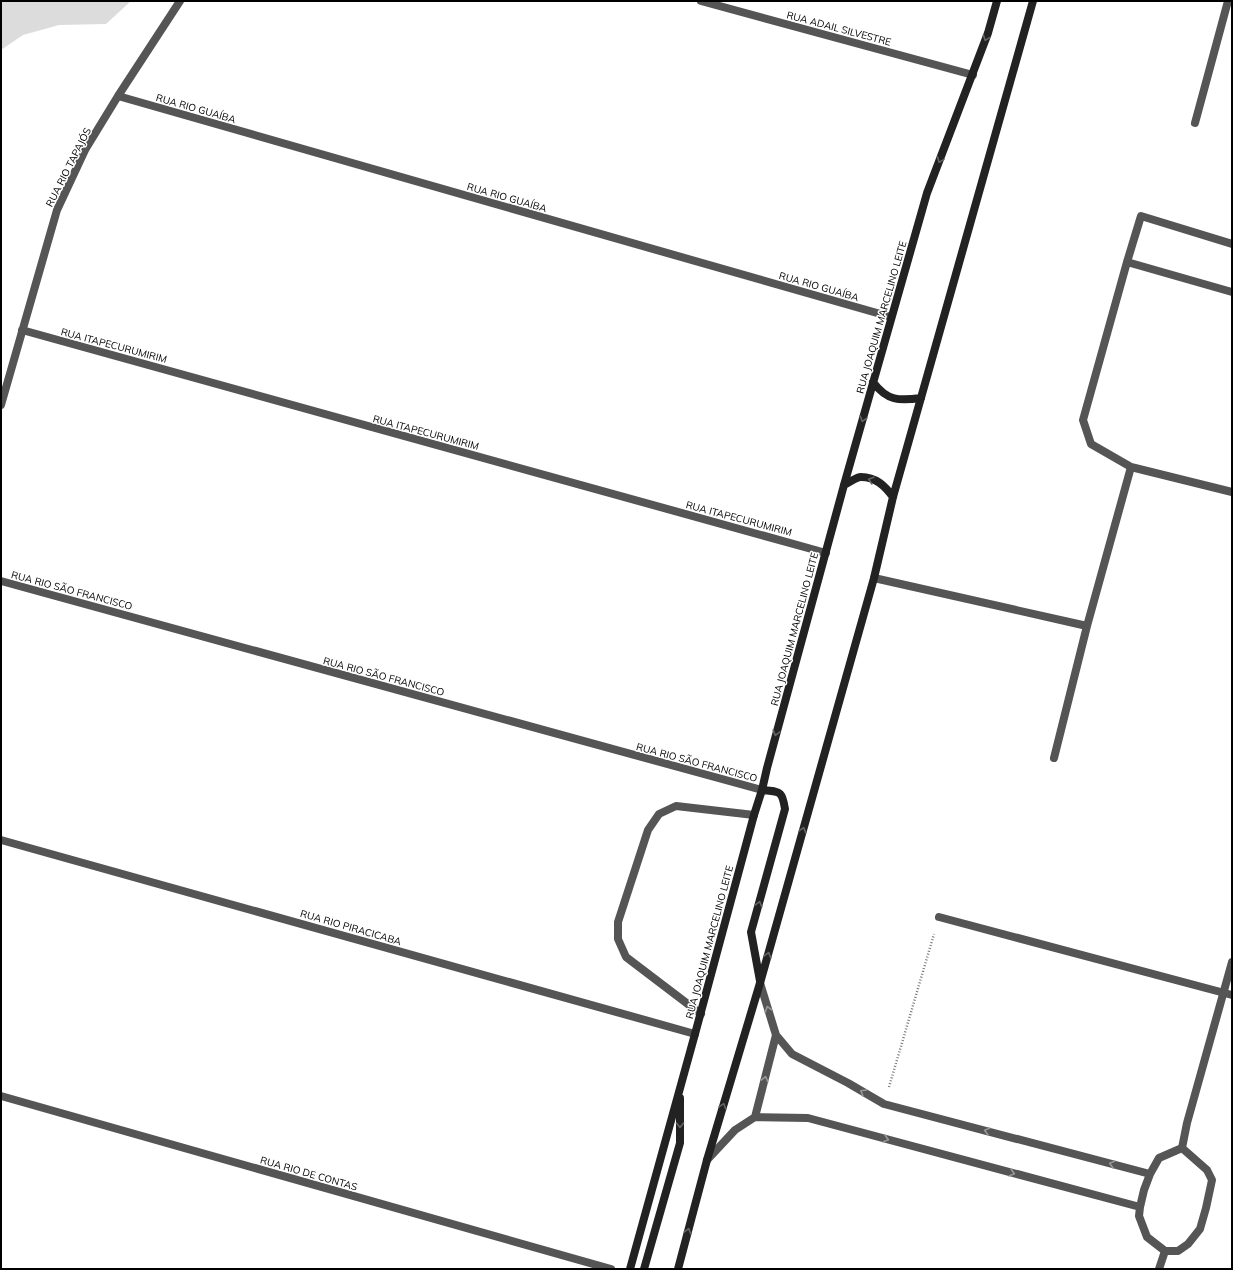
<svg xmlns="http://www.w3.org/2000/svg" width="1233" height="1270" viewBox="0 0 1233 1270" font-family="Mulish,sans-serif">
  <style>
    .green { fill: #dcdcdc }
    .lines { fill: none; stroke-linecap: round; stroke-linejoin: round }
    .path { stroke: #777; stroke-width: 2.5; stroke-dasharray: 1 2; stroke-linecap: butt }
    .service { stroke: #555; stroke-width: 8 }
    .minor { stroke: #555; stroke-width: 8 }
    .secondary { stroke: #222; stroke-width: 8 }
    .oneway { stroke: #646464 }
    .oneway2 { stroke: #999 }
    .labels { text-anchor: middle; stroke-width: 3; stroke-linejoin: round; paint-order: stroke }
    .street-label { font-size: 10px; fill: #000; stroke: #fff }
  </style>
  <rect width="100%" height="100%" fill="#fff"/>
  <path class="green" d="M 1,1 L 131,1 L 106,24 L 59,25 L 23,35 L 1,50 Z"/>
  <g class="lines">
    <path class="path" d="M 889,1087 L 934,934"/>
    <path class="service" d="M 701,1014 L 626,957 L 618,939 L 618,922 L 648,830 L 659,814 L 676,806 L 754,815"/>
    <path class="minor" d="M 701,1 L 973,75
      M 118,96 L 891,317
      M 1195,123 L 1228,1
      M 1127,262 L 1232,292
      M 22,330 L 826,553
      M 1,405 L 57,210 L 85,150 L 118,96 L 180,1
      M 1131,467 L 1091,444 L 1083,420 L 1127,262 L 1141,216 L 1232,244
      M 874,578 L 1087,626 L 1131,467 L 1232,492
      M 1,581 L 762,790
      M 1054,758 L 1087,626
      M 1,840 L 695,1034
      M 939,917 L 1232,995
      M 760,983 L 776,1035 L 792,1054 L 848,1083 L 884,1104 L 1150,1174
      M 1,1096 L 611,1269
      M 755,1117 L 776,1035
      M 1182,1148 L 1207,1170 L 1212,1180 L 1206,1208 L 1200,1229 L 1188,1244 L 1178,1251 L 1165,1251 L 1147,1237 L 1139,1216 L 1140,1207 L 1144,1190 L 1150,1174 L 1159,1158 Z
      M 1182,1148 L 1187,1123 L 1232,962
      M 707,1160 L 735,1130 L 755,1117 L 808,1118 L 1140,1207
      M 1159,1269 L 1165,1251"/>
    <path class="secondary" d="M 873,382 C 887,401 899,401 921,398
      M 844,485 C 849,483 856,477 861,477 C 876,477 885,486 893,497
      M 760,981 L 751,932 L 785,809 C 782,790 780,792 762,790
      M 630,1269 L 695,1034 L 754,815 L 762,790 L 767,768 L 844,485 L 927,193 L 988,33 L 997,1
      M 644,1269 L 680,1143 L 680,1098
      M 678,1269 L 707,1160 L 760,983 L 874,578 L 893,497 L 1033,1"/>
  </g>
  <defs><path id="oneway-chevron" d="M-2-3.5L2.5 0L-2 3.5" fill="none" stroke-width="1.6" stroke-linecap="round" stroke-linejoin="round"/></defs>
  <g class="oneway">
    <use href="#oneway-chevron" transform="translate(986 38) rotate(110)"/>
    <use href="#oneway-chevron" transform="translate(940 160) rotate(111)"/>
    <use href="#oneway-chevron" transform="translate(863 419) rotate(106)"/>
    <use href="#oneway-chevron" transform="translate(871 480) rotate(-163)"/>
    <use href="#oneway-chevron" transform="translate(776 733) rotate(105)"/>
    <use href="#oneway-chevron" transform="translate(803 830) rotate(-74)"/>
    <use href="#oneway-chevron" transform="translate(759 904) rotate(-75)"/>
    <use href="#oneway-chevron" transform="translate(768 955) rotate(-74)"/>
    <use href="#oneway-chevron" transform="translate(723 1106) rotate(-73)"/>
    <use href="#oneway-chevron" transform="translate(680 1125) rotate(90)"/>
    <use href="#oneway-chevron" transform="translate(688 1231) rotate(-75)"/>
  </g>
  <g class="oneway2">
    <use href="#oneway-chevron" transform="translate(768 1009) rotate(-107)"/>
    <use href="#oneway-chevron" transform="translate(765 1079) rotate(-76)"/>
    <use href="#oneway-chevron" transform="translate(863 1092) rotate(-149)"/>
    <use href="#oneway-chevron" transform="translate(987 1131) rotate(-165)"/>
    <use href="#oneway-chevron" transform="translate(886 1139) rotate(15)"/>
    <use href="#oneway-chevron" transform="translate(1112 1164) rotate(-165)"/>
    <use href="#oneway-chevron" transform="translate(1012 1173) rotate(15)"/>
  </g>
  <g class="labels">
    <g class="street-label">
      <text transform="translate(839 28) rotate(15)" y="4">RUA ADAIL SILVESTRE</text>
      <text transform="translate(196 108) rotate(16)" y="4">RUA RIO GUAÍBA</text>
      <text transform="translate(68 167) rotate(-63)" y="4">RUA RIO TAPAJÓS</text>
      <text transform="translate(507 197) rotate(16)" y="4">RUA RIO GUAÍBA</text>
      <text transform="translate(819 286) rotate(16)" y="4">RUA RIO GUAÍBA</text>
      <text transform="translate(881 317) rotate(-74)" y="4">RUA JOAQUIM MARCELINO LEITE</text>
      <text transform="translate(114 345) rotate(15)" y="4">RUA ITAPECURUMIRIM</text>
      <text transform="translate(426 432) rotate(15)" y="4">RUA ITAPECURUMIRIM</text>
      <text transform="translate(739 518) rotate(15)" y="4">RUA ITAPECURUMIRIM</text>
      <text transform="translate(72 590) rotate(15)" y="4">RUA RIO SÃO FRANCISCO</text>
      <text transform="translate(794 629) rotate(-75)" y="4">RUA JOAQUIM MARCELINO LEITE</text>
      <text transform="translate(384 676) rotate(15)" y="4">RUA RIO SÃO FRANCISCO</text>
      <text transform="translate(697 762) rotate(15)" y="4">RUA RIO SÃO FRANCISCO</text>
      <text transform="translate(351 927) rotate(16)" y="4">RUA RIO PIRACICABA</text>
      <text transform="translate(709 942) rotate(-75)" y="4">RUA JOAQUIM MARCELINO LEITE</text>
      <text transform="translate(309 1173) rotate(16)" y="4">RUA RIO DE CONTAS</text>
    </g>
  </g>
  <rect width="1233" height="1270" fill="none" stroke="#000000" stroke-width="4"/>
</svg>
